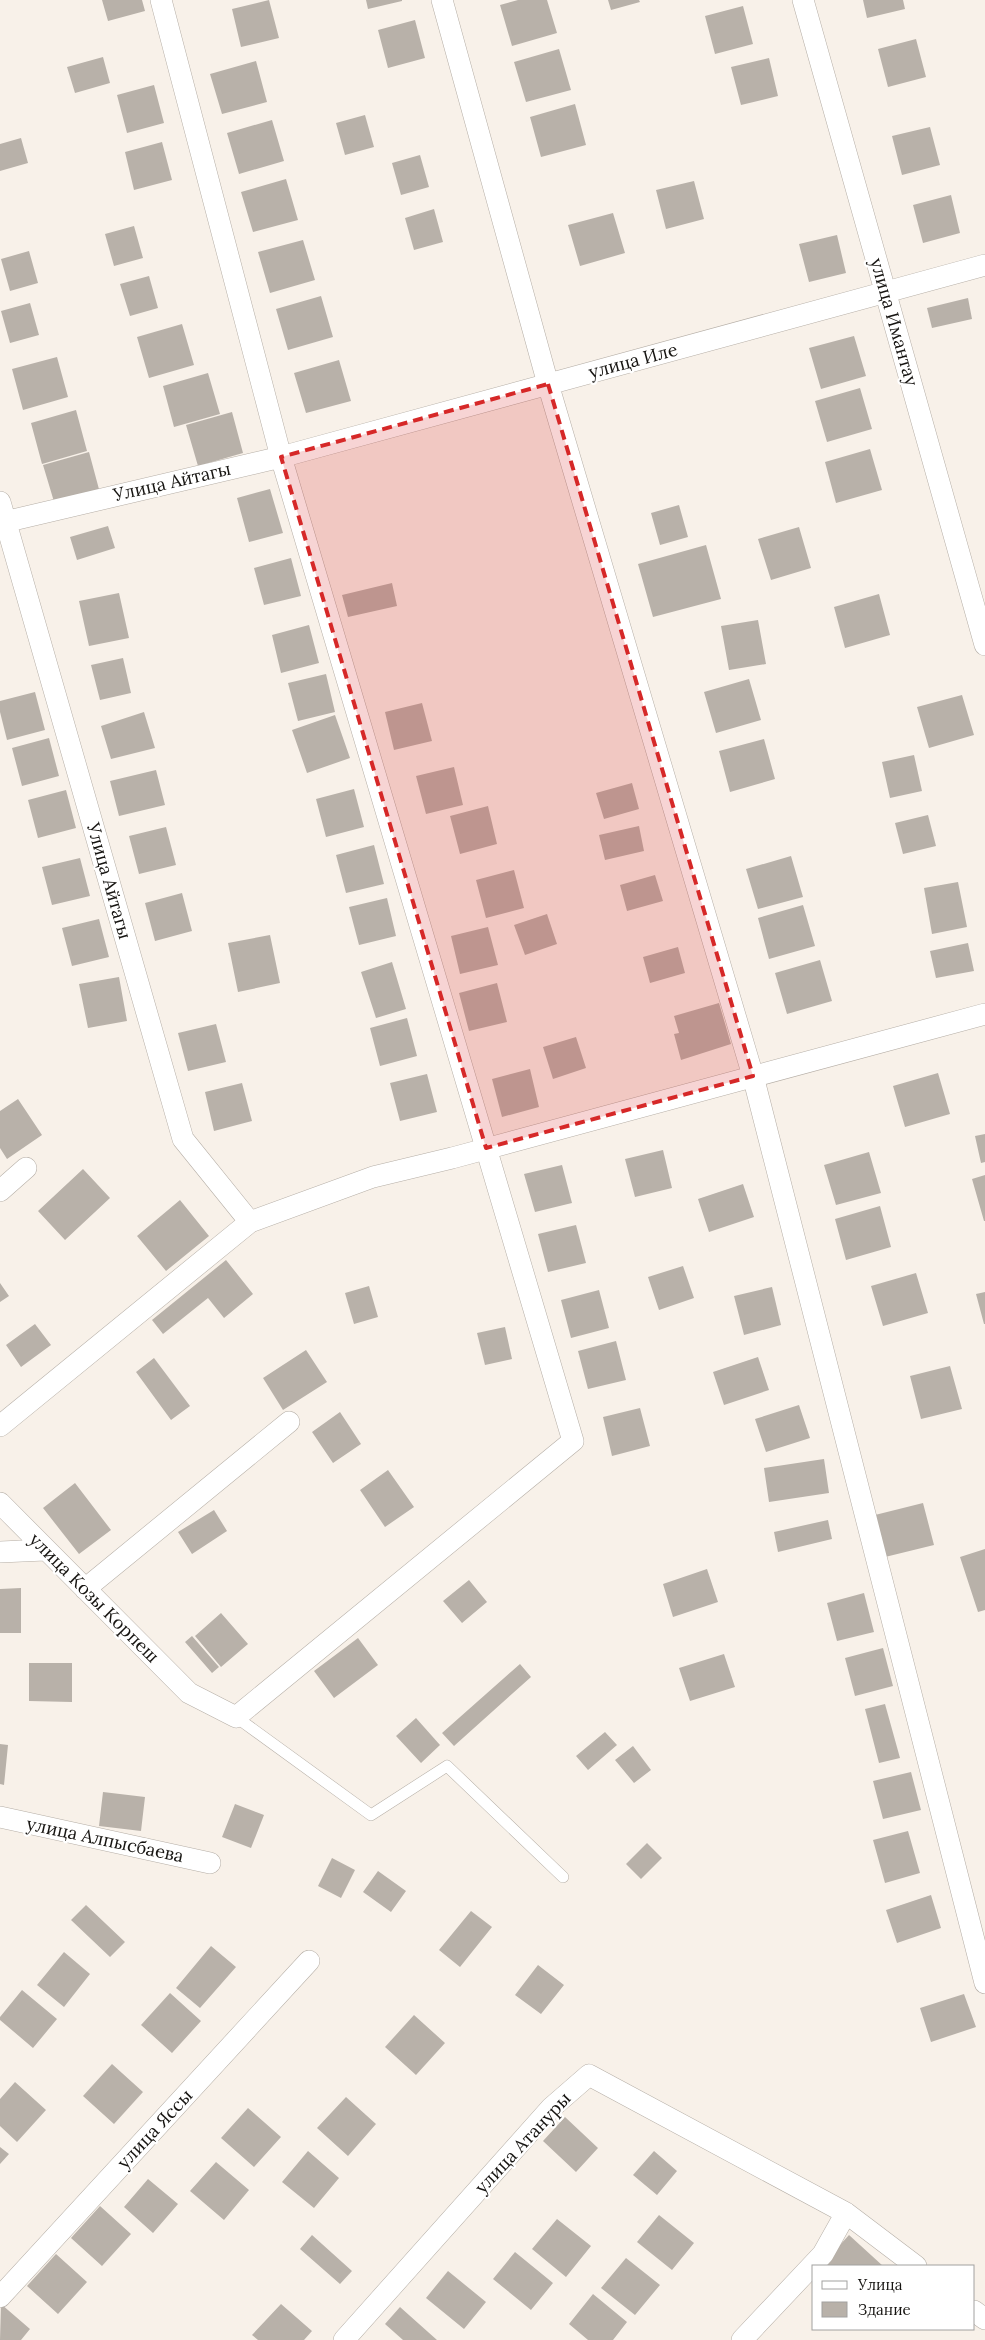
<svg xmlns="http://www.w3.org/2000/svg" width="985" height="2340" viewBox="0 0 985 2340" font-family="Lora,serif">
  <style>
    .building { fill: #b8b1a9 }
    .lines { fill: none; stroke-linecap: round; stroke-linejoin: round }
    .lane-casing { stroke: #b5aea6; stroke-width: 12 }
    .street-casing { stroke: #b5aea6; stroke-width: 22 }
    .lane { stroke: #fff; stroke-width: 11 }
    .street { stroke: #fff; stroke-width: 21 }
    .marked { fill: #d62828; fill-opacity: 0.2; stroke: #d62828; stroke-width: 4; stroke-dasharray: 10 6; stroke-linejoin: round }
    .labels { text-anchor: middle; stroke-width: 4.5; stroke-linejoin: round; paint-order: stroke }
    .street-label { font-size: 18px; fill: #161411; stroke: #fff }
  </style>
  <rect width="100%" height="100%" fill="#f8f1e9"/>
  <path class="building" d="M 102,0 L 142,0 L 145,11 L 108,21 Z
    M 269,0 L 279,38 L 241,47 L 232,9 Z
    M 366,0 L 402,0 L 402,1 L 368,9 Z
    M 518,0 L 547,0 L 557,33 L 512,46 L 500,5 Z
    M 608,0 L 639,0 L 640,2 L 611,10 Z
    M 863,0 L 903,0 L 905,9 L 867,18 Z
    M 743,6 L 753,44 L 715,54 L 705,16 Z
    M 415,20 L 425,58 L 388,68 L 378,30 Z
    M 916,39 L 926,77 L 888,87 L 878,49 Z
    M 559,49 L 571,90 L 526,102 L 514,62 Z
    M 103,57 L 110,83 L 75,93 L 67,67 Z
    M 769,58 L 778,96 L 741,105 L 731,67 Z
    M 256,61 L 267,102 L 222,114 L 210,74 Z
    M 154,85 L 164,123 L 127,133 L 117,95 Z
    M 575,104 L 586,145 L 541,157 L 530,117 Z
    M 365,115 L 374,147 L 345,155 L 336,123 Z
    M 272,120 L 284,161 L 239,174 L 227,133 Z
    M 930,127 L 940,165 L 902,175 L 892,136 Z
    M 21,138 L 28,163 L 0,171 L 0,144 Z
    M 162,142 L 172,180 L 134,190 L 125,152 Z
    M 420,155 L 429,187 L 401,195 L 392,163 Z
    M 286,179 L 298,220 L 253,232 L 241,192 Z
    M 694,181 L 704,219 L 666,229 L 656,190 Z
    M 951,195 L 960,233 L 923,243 L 913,205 Z
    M 434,209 L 443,242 L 414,250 L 405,218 Z
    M 613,213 L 625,253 L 580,266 L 568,225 Z
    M 134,226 L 143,258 L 114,266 L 105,234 Z
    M 837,235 L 846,273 L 809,282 L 799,244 Z
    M 303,240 L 315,280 L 270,293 L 258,252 Z
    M 29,251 L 38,283 L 10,291 L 1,259 Z
    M 149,276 L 158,308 L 130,316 L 120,284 Z
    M 321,296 L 333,337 L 288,350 L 276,309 Z
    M 968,298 L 972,319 L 932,328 L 927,308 Z
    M 30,303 L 39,335 L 10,343 L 1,311 Z
    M 182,324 L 194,365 L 149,378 L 137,337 Z
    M 854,336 L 866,376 L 821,389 L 809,348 Z
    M 57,357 L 68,397 L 23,410 L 12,369 Z
    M 339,360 L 351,401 L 306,413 L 294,373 Z
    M 208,373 L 220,414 L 174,427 L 163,386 Z
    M 860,388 L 872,429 L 827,442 L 815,401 Z
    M 76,410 L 87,451 L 42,464 L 31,423 Z
    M 232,412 L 243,453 L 198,466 L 186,425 Z
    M 870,449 L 882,490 L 836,503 L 825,462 Z
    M 89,452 L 100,493 L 55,505 L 43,465 Z
    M 270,489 L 283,533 L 249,542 L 237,498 Z
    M 679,505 L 688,537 L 660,545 L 651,513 Z
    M 108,526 L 115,548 L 77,560 L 70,537 Z
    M 799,527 L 811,568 L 771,580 L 758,539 Z
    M 706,545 L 721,599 L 653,617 L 638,564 Z
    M 291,558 L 301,596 L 264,605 L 254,568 Z
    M 392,583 L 397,606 L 348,617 L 342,595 Z
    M 119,593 L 129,638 L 89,646 L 79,601 Z
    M 879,594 L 890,635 L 845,648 L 834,607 Z
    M 758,620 L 766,664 L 729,670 L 721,626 Z
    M 309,625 L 319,663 L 281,673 L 272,635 Z
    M 123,658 L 131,693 L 100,700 L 91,665 Z
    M 326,674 L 335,712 L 298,721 L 288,683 Z
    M 749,679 L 761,720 L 716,733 L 704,692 Z
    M 35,692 L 45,730 L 7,740 L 0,712 L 0,701 Z
    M 962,695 L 974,735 L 929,748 L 917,707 Z
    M 422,703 L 432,741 L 394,750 L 385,712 Z
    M 144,712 L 155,748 L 111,759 L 101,726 Z
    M 335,715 L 350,758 L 307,773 L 292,730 Z
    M 49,738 L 59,776 L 22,786 L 12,748 Z
    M 764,739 L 775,779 L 730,792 L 719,751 Z
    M 914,755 L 922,791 L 890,798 L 882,762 Z
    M 454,767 L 463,805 L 426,814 L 416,776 Z
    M 156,770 L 165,805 L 119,816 L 110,781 Z
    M 632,783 L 639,809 L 604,819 L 596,793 Z
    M 354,789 L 364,827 L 326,837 L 316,799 Z
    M 66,790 L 76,828 L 38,838 L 28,800 Z
    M 488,806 L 497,844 L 460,854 L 450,816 Z
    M 928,815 L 936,846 L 903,854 L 895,823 Z
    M 639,826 L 644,851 L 605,860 L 599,835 Z
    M 166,827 L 176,865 L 139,874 L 129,836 Z
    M 374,845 L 384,884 L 346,893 L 336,855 Z
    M 791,856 L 803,897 L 758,909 L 746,869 Z
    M 80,858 L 90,896 L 52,905 L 42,867 Z
    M 514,870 L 524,908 L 486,918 L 476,880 Z
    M 655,875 L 663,901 L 627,911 L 620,885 Z
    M 958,882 L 967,927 L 932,934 L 924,888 Z
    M 182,893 L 192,931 L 155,941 L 145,903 Z
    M 387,898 L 396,936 L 359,945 L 349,907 Z
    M 803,905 L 815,946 L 769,959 L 758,918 Z
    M 547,914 L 557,944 L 525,955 L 514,925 Z
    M 99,919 L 109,957 L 72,966 L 62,928 Z
    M 488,927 L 498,965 L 460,974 L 451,936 Z
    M 270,935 L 280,983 L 238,992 L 228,943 Z
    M 968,943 L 974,971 L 936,978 L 930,951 Z
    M 678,947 L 685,973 L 650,983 L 643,957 Z
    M 820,960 L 832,1001 L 787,1014 L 775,973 Z
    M 392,962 L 406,1009 L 376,1018 L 361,972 Z
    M 119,977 L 127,1021 L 88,1028 L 79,984 Z
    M 497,983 L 507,1022 L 469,1031 L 459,993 Z
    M 719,1003 L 731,1044 L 681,1060 L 674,1034 L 679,1033 L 674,1016 Z
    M 407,1018 L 417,1056 L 380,1066 L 370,1028 Z
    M 216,1024 L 226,1062 L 188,1071 L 178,1033 Z
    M 576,1037 L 586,1068 L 553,1079 L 543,1047 Z
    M 530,1069 L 539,1107 L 502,1117 L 492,1079 Z
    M 938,1073 L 950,1114 L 905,1127 L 893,1086 Z
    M 427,1074 L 437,1112 L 400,1121 L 390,1083 Z
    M 242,1083 L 252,1121 L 214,1131 L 205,1092 Z
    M 18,1099 L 42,1135 L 7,1159 L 0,1148 L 0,1111 Z
    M 985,1134 L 985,1162 L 981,1163 L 975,1136 Z
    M 663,1150 L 672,1188 L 635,1197 L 625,1159 Z
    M 869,1152 L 881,1193 L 836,1205 L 824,1165 Z
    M 562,1165 L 572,1203 L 535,1212 L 524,1174 Z
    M 83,1169 L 110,1198 L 65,1240 L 38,1211 Z
    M 985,1175 L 985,1221 L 984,1221 L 972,1179 Z
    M 743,1184 L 754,1217 L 709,1232 L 698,1199 Z
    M 180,1200 L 209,1236 L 166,1271 L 137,1236 Z
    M 880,1206 L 891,1247 L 846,1260 L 835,1219 Z
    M 576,1225 L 586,1263 L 548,1272 L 538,1234 Z
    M 226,1260 L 253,1294 L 224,1318 L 208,1298 L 163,1334 L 152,1320 Z
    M 683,1266 L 694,1298 L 659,1310 L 648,1277 Z
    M 916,1273 L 928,1313 L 883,1326 L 871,1286 Z
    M 0,1283 L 9,1296 L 0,1302 Z
    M 369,1286 L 378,1317 L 354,1324 L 345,1293 Z
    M 772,1287 L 781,1325 L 744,1335 L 734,1296 Z
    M 599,1290 L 609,1328 L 571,1338 L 561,1300 Z
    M 985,1292 L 985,1324 L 984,1324 L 976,1294 Z
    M 35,1324 L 51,1345 L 21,1367 L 6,1345 Z
    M 505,1327 L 512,1359 L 485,1365 L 477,1333 Z
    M 616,1341 L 626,1380 L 588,1389 L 578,1351 Z
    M 306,1350 L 327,1382 L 283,1410 L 263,1378 Z
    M 758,1357 L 769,1390 L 724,1405 L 713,1372 Z
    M 154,1358 L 190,1406 L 171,1420 L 136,1372 Z
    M 950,1366 L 962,1409 L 921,1419 L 910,1376 Z
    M 799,1405 L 810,1438 L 766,1452 L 755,1419 Z
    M 640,1408 L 650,1446 L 612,1456 L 603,1417 Z
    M 340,1412 L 361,1444 L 333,1463 L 312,1432 Z
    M 824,1459 L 829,1493 L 769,1502 L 764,1468 Z
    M 388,1470 L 414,1507 L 385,1527 L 360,1490 Z
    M 75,1483 L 111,1530 L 79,1554 L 43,1508 Z
    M 923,1503 L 934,1545 L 881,1558 L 871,1516 Z
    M 214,1510 L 227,1531 L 192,1554 L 178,1532 Z
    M 828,1520 L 832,1539 L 778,1552 L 774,1532 Z
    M 985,1549 L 985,1610 L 978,1612 L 960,1557 Z
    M 707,1569 L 718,1602 L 673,1617 L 663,1584 Z
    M 469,1580 L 487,1602 L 462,1623 L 443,1601 Z
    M 21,1588 L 21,1633 L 0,1633 L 0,1589 Z
    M 864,1593 L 874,1632 L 837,1641 L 827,1603 Z
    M 221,1613 L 248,1644 L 221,1667 L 195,1636 Z
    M 192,1636 L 219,1667 L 212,1673 L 185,1642 Z
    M 358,1638 L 378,1665 L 334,1698 L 314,1671 Z
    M 883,1648 L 893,1686 L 855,1696 L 845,1658 Z
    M 724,1654 L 735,1687 L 690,1701 L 679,1668 Z
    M 29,1663 L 72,1663 L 72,1702 L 29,1701 Z
    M 520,1664 L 531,1677 L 454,1746 L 442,1733 Z
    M 885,1704 L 900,1758 L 879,1763 L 865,1709 Z
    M 416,1718 L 440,1745 L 421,1763 L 396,1736 Z
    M 605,1732 L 617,1745 L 588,1770 L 576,1756 Z
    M 0,1744 L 8,1745 L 4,1785 L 0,1784 Z
    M 633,1746 L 651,1770 L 634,1783 L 615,1760 Z
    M 911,1772 L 921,1810 L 883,1819 L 873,1781 Z
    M 103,1792 L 145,1797 L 141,1831 L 99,1826 Z
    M 235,1804 L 264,1815 L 251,1848 L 222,1837 Z
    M 908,1831 L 920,1873 L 885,1883 L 873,1840 Z
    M 647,1843 L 662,1858 L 641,1879 L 626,1864 Z
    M 332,1858 L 355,1870 L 341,1898 L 318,1886 Z
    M 378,1871 L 406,1891 L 391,1912 L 363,1892 Z
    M 931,1895 L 941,1928 L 897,1943 L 886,1910 Z
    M 86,1905 L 125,1942 L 110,1957 L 71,1920 Z
    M 471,1911 L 492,1927 L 460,1967 L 439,1950 Z
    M 211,1946 L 236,1967 L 200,2008 L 176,1988 Z
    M 64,1952 L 90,1974 L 64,2007 L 37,1985 Z
    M 538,1965 L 564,1985 L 541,2014 L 515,1995 Z
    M 22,1990 L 57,2019 L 33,2048 L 0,2020 L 0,2017 Z
    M 170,1993 L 201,2021 L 172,2053 L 141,2025 Z
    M 964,1994 L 976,2027 L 931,2042 L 920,2008 Z
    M 414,2015 L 445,2043 L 416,2075 L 385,2047 Z
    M 112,2064 L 143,2092 L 114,2124 L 83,2096 Z
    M 15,2082 L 46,2110 L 17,2142 L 0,2126 L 0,2099 Z
    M 346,2097 L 376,2124 L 348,2156 L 317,2128 Z
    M 248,2108 L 281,2137 L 254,2167 L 221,2138 Z
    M 565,2117 L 598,2148 L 576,2172 L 543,2141 Z
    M 0,2147 L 9,2154 L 0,2164 Z
    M 308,2151 L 339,2178 L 314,2208 L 282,2182 Z
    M 654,2151 L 677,2171 L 657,2195 L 633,2175 Z
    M 216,2162 L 249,2190 L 224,2220 L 190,2191 Z
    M 148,2179 L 178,2204 L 153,2233 L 124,2207 Z
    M 100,2206 L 131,2234 L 102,2266 L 71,2238 Z
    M 659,2215 L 694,2243 L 672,2270 L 637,2242 Z
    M 557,2219 L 591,2246 L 566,2277 L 532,2249 Z
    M 312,2235 L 352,2271 L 340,2284 L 300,2249 Z
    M 849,2235 L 883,2266 L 821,2266 Z
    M 515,2252 L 553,2283 L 531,2310 L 493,2279 Z
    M 56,2254 L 87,2282 L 58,2314 L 27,2286 Z
    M 626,2258 L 660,2285 L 635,2315 L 601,2288 Z
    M 448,2271 L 486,2302 L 464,2329 L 426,2298 Z
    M 593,2294 L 627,2322 L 613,2340 L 588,2340 L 569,2324 Z
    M 1,2304 L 30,2329 L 21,2340 L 0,2340 Z
    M 281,2304 L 312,2331 L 304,2340 L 258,2340 L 252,2335 Z
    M 400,2307 L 437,2340 L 403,2340 L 385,2324 Z"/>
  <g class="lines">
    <defs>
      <path id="lane" d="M 236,1717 L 371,1815 L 447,1766 L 563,1877"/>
      <path id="street" d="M 442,0 L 548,384 L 753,1076 L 985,1983
        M 803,0 L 985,645
        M 0,502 L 183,1139 L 250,1222
        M 0,523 L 281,457 L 985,265
        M 0,1191 L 26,1168
        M 0,1426 L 250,1222 L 373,1177 L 452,1158 L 985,1014
        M 0,1503 L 189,1693 L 236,1717 L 573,1441 L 281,457 L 161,0
        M 0,1552 L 45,1550
        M 85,1589 L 289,1422
        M 0,1817 L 210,1863
        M 0,2297 L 309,1961
        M 974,2311 L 985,2319
        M 344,2340 L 551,2108 L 589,2075 L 846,2213
        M 742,2340 L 823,2254 L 846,2213 L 916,2266"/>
    </defs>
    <use href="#lane" class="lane-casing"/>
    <use href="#street" class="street-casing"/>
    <use href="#lane" class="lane"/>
    <use href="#street" class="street"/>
  </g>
  <path class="marked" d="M 548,384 L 753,1076 L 486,1148 L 281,457 Z"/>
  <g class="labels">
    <g class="street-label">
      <text transform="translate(894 322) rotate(74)" y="6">улица Имантау</text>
      <text transform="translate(633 361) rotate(-15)" y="6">улица Иле</text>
      <text transform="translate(172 482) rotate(-13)" y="6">Улица Айтагы</text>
      <text transform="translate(109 881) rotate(74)" y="6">Улица Айтагы</text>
      <text transform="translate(94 1598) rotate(45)" y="6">улица Козы Корпеш</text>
      <text transform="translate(105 1840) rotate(12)" y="6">улица Алпысбаева</text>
      <text transform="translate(155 2129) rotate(-47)" y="6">улица Яссы</text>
      <text transform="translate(523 2143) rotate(-47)" y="6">улица Атануры</text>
    </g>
  </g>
  <rect x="812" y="2265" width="162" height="65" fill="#ffffff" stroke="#a2a1a0"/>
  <rect x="822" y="2281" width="25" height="8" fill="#ffffff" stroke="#a2a1a0"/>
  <text x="858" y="2290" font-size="15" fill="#161411">Улица</text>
  <rect x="822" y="2302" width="25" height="15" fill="#b8b1a9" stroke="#a2a1a0"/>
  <text x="858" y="2315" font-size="15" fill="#161411">Здание</text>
</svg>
